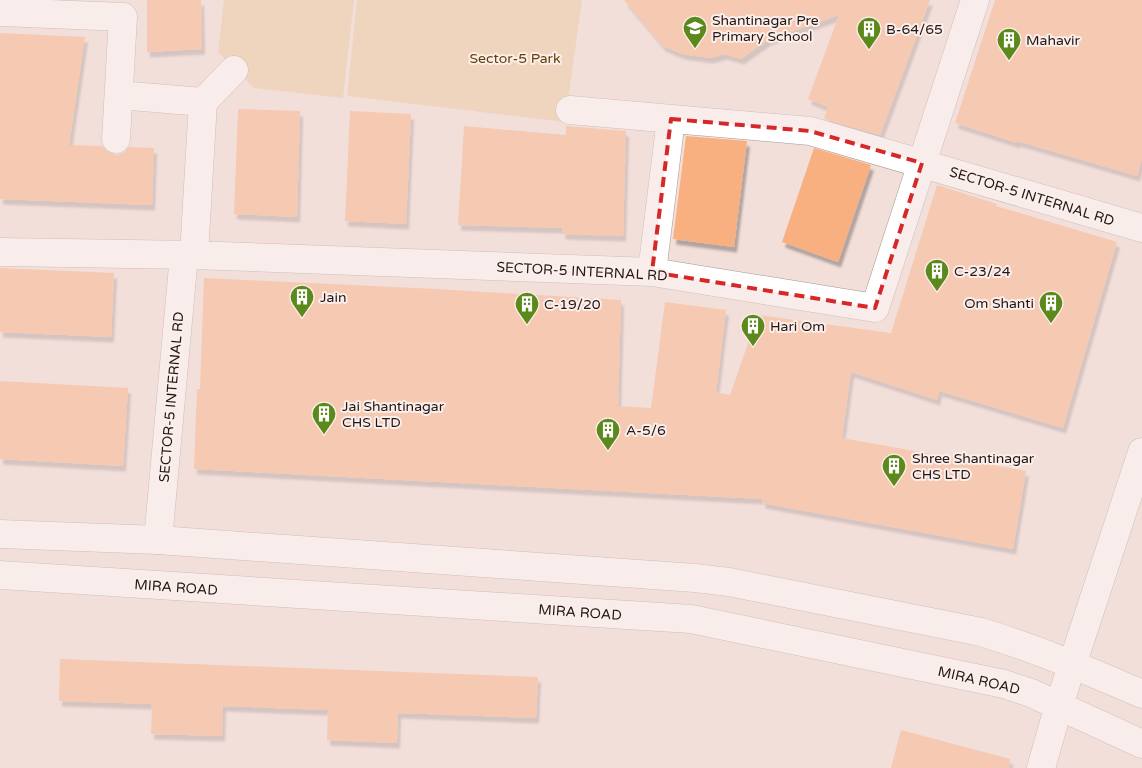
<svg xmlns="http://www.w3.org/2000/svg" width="1142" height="768" viewBox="0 0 1142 768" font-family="'Varela Round',sans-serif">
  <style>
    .green { fill: #ecc89b }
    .building { fill: #f8b080; filter: url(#shadow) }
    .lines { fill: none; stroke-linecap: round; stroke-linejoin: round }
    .street-casing { stroke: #a89691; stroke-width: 29 }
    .secondary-casing { stroke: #a89691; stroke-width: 29 }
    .street { stroke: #fff; stroke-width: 28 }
    .secondary { stroke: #fff; stroke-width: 28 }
    .marked { fill: none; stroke: #d62828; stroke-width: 4; stroke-dasharray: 10 6; stroke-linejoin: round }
    .labels { text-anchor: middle; stroke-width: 4; stroke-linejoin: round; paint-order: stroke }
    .poi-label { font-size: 14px; fill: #1f1817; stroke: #fdeeea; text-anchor: start }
    .park-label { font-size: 14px; fill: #624007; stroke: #fdeeea }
    .street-label { font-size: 14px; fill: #1f1817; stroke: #fdeeea }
  </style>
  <defs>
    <filter id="shadow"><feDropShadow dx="3" dy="5.5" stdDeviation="1" flood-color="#0004"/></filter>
  </defs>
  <rect width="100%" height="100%" fill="#f3dfda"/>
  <path class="green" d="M 224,0 L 354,0 L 343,98 L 254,88 L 218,52 Z
    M 357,0 L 582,0 L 565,122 L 347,96 Z"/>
  <path class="building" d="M 147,0 L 201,0 L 202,49 L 147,52 Z
    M 624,0 L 930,0 L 880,135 L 824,119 L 828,107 L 808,99 L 839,15 L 768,40 L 741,59 L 724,54 L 710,58 L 682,54 L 663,46 Z
    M 995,0 L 1142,0 L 1142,158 L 1137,176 L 1017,141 L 1017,143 L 955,123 Z
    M 0,33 L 85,37 L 69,145 L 102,146 L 108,152 L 116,155 L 123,153 L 129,147 L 154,148 L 152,205 L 0,199 Z
    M 238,109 L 300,111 L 297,217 L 234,214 Z
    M 350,111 L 411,114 L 406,224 L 345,221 Z
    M 464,126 L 566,135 L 566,126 L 626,131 L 623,236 L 562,234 L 563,228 L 458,225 Z
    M 686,136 L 747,141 L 734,247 L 673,239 Z
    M 814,148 L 871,165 L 838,262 L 782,242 Z
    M 937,185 L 997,204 L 996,206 L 1117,242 L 1063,428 L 939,391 L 937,400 L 851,372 L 842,438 L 1026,471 L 1013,549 L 762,503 L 763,499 L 194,469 L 197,389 L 200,389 L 204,278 L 437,289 L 621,300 L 618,406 L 651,408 L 665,302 L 726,310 L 716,392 L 730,395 L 758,315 L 891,333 Z
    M 0,268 L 114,273 L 111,337 L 0,332 Z
    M 0,381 L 128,388 L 123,466 L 0,459 Z
    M 60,659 L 538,677 L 536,718 L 398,713 L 397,743 L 327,740 L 328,710 L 223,706 L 222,736 L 151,734 L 152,704 L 59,701 Z
    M 901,730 L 1010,759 L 1009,768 L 891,768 Z"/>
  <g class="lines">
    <defs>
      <path id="street" d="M 0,12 L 123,17 L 116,139
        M 119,95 L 203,102
        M 570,110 L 810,131 L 1142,228
        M 0,252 L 194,255 L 652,272 L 875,308 L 975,0
        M 194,255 L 203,102 L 234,70
        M 652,272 L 671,119
        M 158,540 L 184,255
        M 1041,768 L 1059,705"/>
      <path id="secondary" d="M 0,534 L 158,540 L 695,578 L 729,582 L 981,632 C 1037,649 1089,671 1142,694
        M 0,575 L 691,619 L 1004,684 L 1031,693 L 1142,744
        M 1059,705 L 1142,452"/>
    </defs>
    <use href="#street" class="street-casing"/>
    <use href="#secondary" class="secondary-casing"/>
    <use href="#street" class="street"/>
    <use href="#secondary" class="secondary"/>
  </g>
  <path d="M0 0H1142V768H0ZM 671,119 L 810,131 L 922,163 L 875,308 L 652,272 Z" fill="#f3dfda" fill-opacity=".55" fill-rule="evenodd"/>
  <path class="marked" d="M 671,119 L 810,131 L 922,163 L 875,308 L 652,272 Z"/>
  <defs>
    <symbol id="school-pin" viewBox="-11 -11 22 30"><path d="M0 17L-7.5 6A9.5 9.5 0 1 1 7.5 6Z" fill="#5b891b" stroke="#fdeeea"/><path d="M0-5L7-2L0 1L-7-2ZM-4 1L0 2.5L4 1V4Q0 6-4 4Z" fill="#fff"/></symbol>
    <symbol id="building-pin" viewBox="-11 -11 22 30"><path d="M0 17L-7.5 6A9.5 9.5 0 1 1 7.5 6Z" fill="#5b891b" stroke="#fdeeea"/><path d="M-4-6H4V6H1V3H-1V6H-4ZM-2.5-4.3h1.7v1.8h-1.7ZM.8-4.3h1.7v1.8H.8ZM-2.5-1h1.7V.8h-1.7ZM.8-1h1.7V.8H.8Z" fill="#fff"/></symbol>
  </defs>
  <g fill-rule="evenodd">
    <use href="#school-pin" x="681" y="14" width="28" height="38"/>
    <use href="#building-pin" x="855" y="15" width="28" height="38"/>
    <use href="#building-pin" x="995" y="26" width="28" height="38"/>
    <use href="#building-pin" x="923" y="257" width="28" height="38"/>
    <use href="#building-pin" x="288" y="283" width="28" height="38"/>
    <use href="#building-pin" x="1037" y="289" width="28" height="38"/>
    <use href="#building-pin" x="513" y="290" width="28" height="38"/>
    <use href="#building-pin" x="739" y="312" width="28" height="38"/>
    <use href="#building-pin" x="310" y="400" width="28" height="38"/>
    <use href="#building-pin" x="594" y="416" width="28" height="38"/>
    <use href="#building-pin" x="880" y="452" width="28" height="38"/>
  </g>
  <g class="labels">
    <g class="poi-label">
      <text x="712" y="25">Shantinagar Pre<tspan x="712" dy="16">Primary School</tspan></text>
      <text x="886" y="34">B-64/65</text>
      <text x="1026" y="45">Mahavir</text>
      <text x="954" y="276">C-23/24</text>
      <text x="320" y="302">Jain</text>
      <text x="1034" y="308" text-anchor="end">Om Shanti</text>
      <text x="544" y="309">C-19/20</text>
      <text x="770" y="331">Hari Om</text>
      <text x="342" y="411">Jai Shantinagar<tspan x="342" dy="16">CHS LTD</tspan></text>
      <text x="626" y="435">A-5/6</text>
      <text x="912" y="463">Shree Shantinagar<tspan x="912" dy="16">CHS LTD</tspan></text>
    </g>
    <g class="park-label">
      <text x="515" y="63">Sector-5 Park</text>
    </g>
    <g class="street-label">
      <text transform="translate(1032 196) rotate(17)" y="5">SECTOR-5 INTERNAL RD</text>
      <text transform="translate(582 271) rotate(3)" y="5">SECTOR-5 INTERNAL RD</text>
      <text transform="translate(171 397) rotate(-85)" y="5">SECTOR-5 INTERNAL RD</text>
      <text transform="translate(176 587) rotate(4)" y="5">MIRA ROAD</text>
      <text transform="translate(580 612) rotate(4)" y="5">MIRA ROAD</text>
      <text transform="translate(979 680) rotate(13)" y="5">MIRA ROAD</text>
    </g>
  </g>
</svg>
